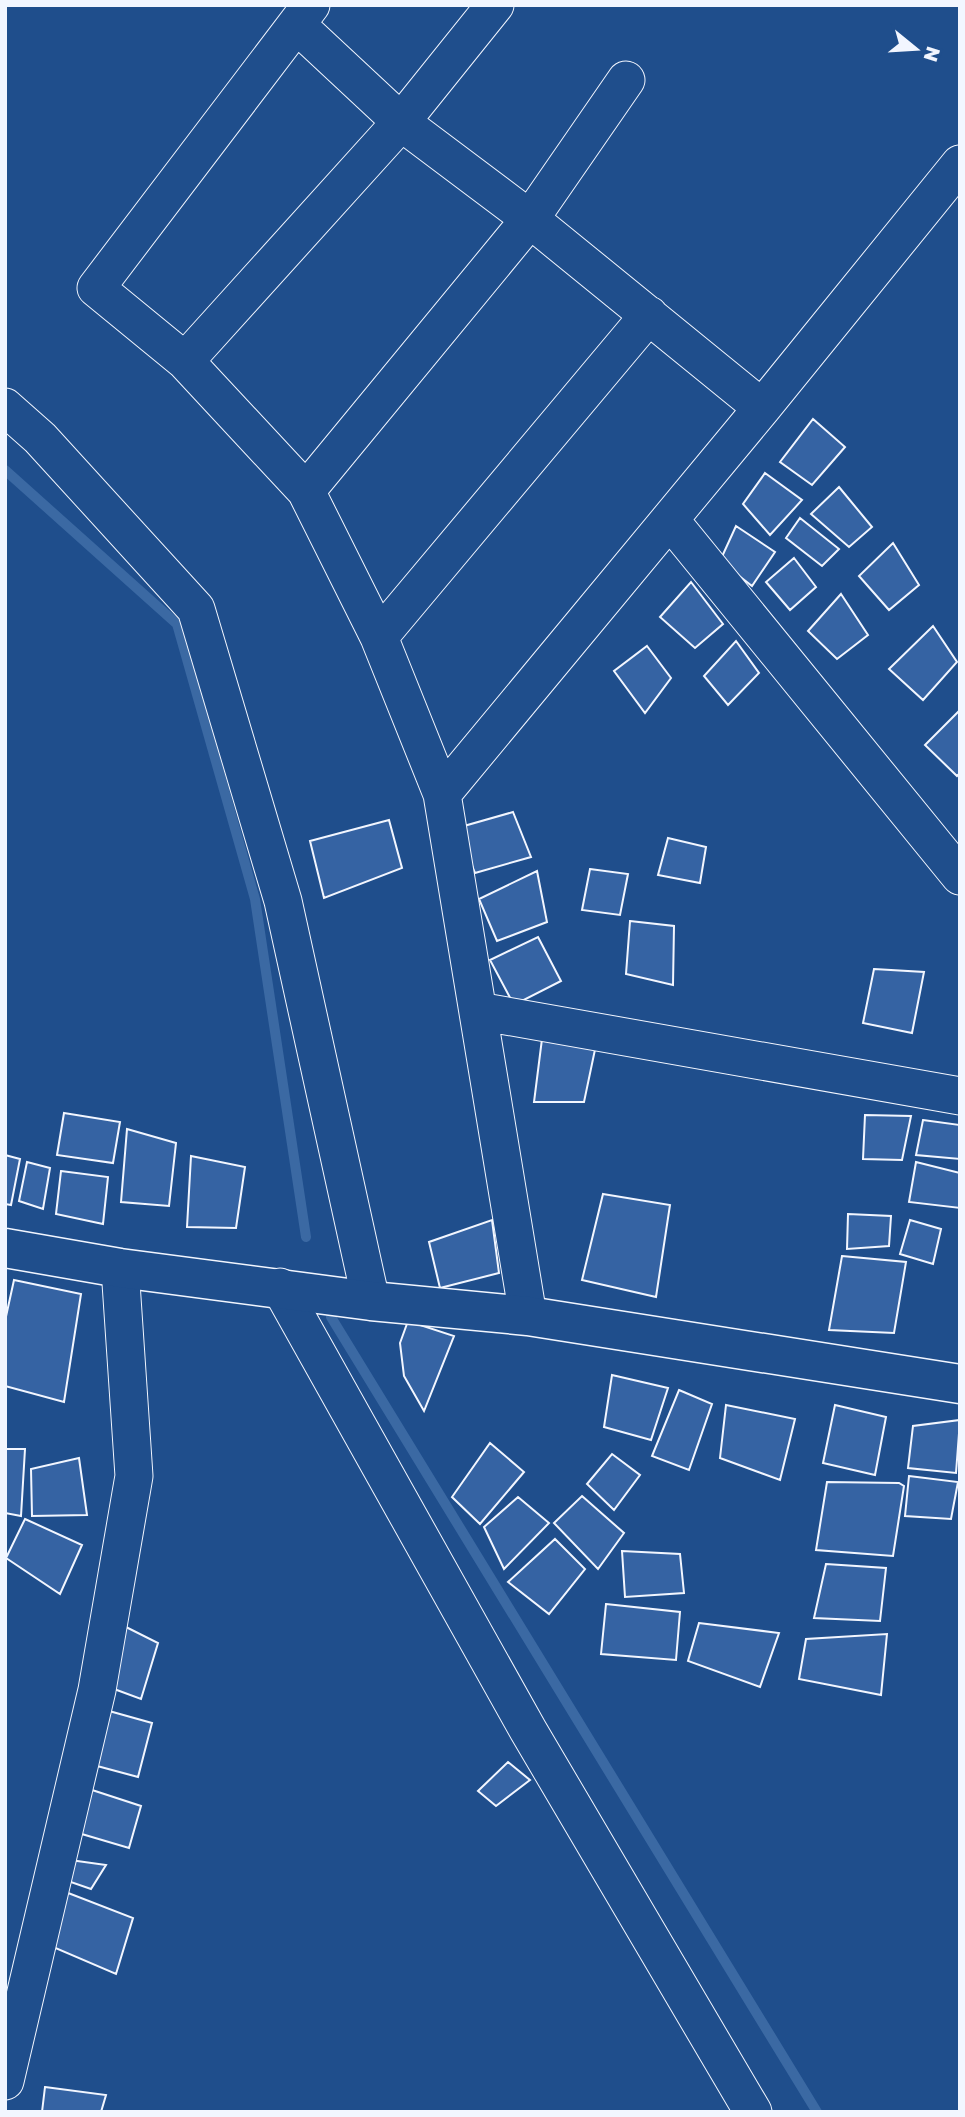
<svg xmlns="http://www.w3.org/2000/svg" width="965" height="2117" viewBox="0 0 965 2117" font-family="'Golos Text',sans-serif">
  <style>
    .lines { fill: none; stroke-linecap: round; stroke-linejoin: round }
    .stream { stroke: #3b69a3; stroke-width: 10 }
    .building { fill: #3563a3; stroke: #f2f6ff; stroke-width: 2 }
    .minor-casing { stroke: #f2f6ff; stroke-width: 39 }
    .major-casing { stroke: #f2f6ff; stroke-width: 41 }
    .minor { stroke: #1f4e8c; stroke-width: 37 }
    .major { stroke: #1f4e8c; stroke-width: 38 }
  </style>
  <rect width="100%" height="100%" fill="#1f4e8c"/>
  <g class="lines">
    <path class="stream" d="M 5,470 L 177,624 L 255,899 L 306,1237
      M 331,1317 L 817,2112"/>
  </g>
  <path class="building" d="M 813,419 L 845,447 L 812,485 L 780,462 Z
    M 765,473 L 802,500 L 770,535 L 743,504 Z
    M 839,487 L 872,527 L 849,547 L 811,514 Z
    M 800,518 L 839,549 L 822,566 L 786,538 Z
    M 736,526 L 775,552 L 752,586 L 720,561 Z
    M 893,543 L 919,585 L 889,610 L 859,576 Z
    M 794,558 L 816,587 L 790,610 L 766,582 Z
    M 691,582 L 723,624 L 695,648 L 660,617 Z
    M 841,594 L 868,635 L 837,659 L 808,631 Z
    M 933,626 L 957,662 L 923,700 L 889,669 Z
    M 736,641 L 759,673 L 728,705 L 704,676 Z
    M 647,646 L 671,678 L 645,713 L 614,671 Z
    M 960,710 L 960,773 L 957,776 L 925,745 Z
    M 513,812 L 531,857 L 475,873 L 457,828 Z
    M 389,820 L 402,868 L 324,898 L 310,841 Z
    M 668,838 L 706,847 L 700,883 L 658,875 Z
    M 590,869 L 628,874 L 620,915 L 582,910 Z
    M 537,871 L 547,922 L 497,941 L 479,899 Z
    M 630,921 L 674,926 L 673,985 L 626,974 Z
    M 538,937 L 561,981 L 514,1005 L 490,960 Z
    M 874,969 L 924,972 L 912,1033 L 863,1023 Z
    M 543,1031 L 597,1040 L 584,1102 L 534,1102 Z
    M 64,1113 L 120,1122 L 113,1163 L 57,1155 Z
    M 865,1115 L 911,1116 L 902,1160 L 863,1159 Z
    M 923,1120 L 960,1125 L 960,1159 L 916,1155 Z
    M 127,1129 L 176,1143 L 169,1206 L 121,1202 Z
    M 5,1155 L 20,1159 L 11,1205 L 5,1204 Z
    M 191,1156 L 245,1167 L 236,1228 L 187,1227 Z
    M 27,1162 L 50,1168 L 43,1209 L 19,1201 Z
    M 916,1162 L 960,1173 L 960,1208 L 909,1202 Z
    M 61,1171 L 108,1177 L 103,1224 L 56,1214 Z
    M 603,1194 L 670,1205 L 656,1297 L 582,1280 Z
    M 848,1214 L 891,1216 L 889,1246 L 847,1249 Z
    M 492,1220 L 499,1273 L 440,1288 L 429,1242 Z
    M 910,1220 L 941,1229 L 933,1264 L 900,1254 Z
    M 842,1256 L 906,1262 L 894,1333 L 829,1330 Z
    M 14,1280 L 81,1294 L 64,1402 L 5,1386 L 5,1321 Z
    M 408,1321 L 454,1336 L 424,1411 L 404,1376 L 400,1343 Z
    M 612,1375 L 668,1388 L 651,1440 L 604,1427 Z
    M 679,1390 L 712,1404 L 689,1470 L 652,1456 Z
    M 726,1405 L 795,1419 L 780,1480 L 720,1458 Z
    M 835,1405 L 886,1417 L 875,1475 L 823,1463 Z
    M 960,1420 L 956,1473 L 908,1468 L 913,1426 Z
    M 490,1443 L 524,1472 L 480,1524 L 452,1497 Z
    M 5,1449 L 25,1449 L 21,1516 L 5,1513 Z
    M 612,1454 L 640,1475 L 614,1510 L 587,1484 Z
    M 79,1458 L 87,1515 L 32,1516 L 31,1469 Z
    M 909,1476 L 958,1482 L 951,1519 L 905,1516 Z
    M 827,1482 L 899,1483 L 904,1486 L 893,1556 L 816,1550 Z
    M 582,1496 L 624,1533 L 598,1569 L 554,1523 Z
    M 518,1497 L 549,1523 L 504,1569 L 484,1527 Z
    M 25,1519 L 82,1545 L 60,1594 L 6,1558 Z
    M 555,1539 L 585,1569 L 549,1614 L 508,1582 Z
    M 622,1551 L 680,1554 L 684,1593 L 625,1597 Z
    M 826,1564 L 886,1568 L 880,1621 L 814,1618 Z
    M 606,1604 L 680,1612 L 676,1660 L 601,1654 Z
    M 118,1623 L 158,1643 L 141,1699 L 106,1686 Z
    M 699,1623 L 779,1633 L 760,1687 L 688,1661 Z
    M 887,1634 L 881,1695 L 799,1679 L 806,1639 Z
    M 102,1709 L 152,1723 L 138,1777 L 86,1763 Z
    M 508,1762 L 530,1780 L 496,1806 L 478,1791 Z
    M 89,1789 L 141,1806 L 129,1848 L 75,1832 Z
    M 70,1860 L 106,1865 L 91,1889 L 62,1879 Z
    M 63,1891 L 133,1918 L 116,1974 L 46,1944 Z
    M 45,2087 L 106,2095 L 101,2112 L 42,2112 Z"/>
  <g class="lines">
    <defs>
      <path id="minor" d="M 311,5 L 96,288 L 185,361 L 306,491 L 379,637 L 442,794 L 528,1316
        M 297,25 L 401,122 L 530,219 L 762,408
        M 185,361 L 401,122 L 495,5
        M 5,407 L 40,438 L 196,609 L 283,901 L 371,1301
        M 306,491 L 530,219 L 626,80
        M 670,520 L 960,876
        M 379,637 L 649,315
        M 442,794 L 762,408 L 960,164
        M 478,1011 L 960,1096
        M 280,1287 L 528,1730 L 753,2112
        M 5,2081 L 97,1690 L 134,1476 L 120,1268"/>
      <path id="major" d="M 5,1248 L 120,1268 L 371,1301 L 528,1316 L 960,1384"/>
    </defs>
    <use href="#minor" class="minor-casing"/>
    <use href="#major" class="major-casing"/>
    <use href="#minor" class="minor"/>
    <use href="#major" class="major"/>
  </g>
  <rect width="965" height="2117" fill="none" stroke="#f2f6ff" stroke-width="14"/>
  <g transform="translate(916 49) rotate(108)" stroke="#1f4e8c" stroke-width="5" paint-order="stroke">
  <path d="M0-5L12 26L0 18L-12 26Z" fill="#f2f6ff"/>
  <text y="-10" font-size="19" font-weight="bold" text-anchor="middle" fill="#f2f6ff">N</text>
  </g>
</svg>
